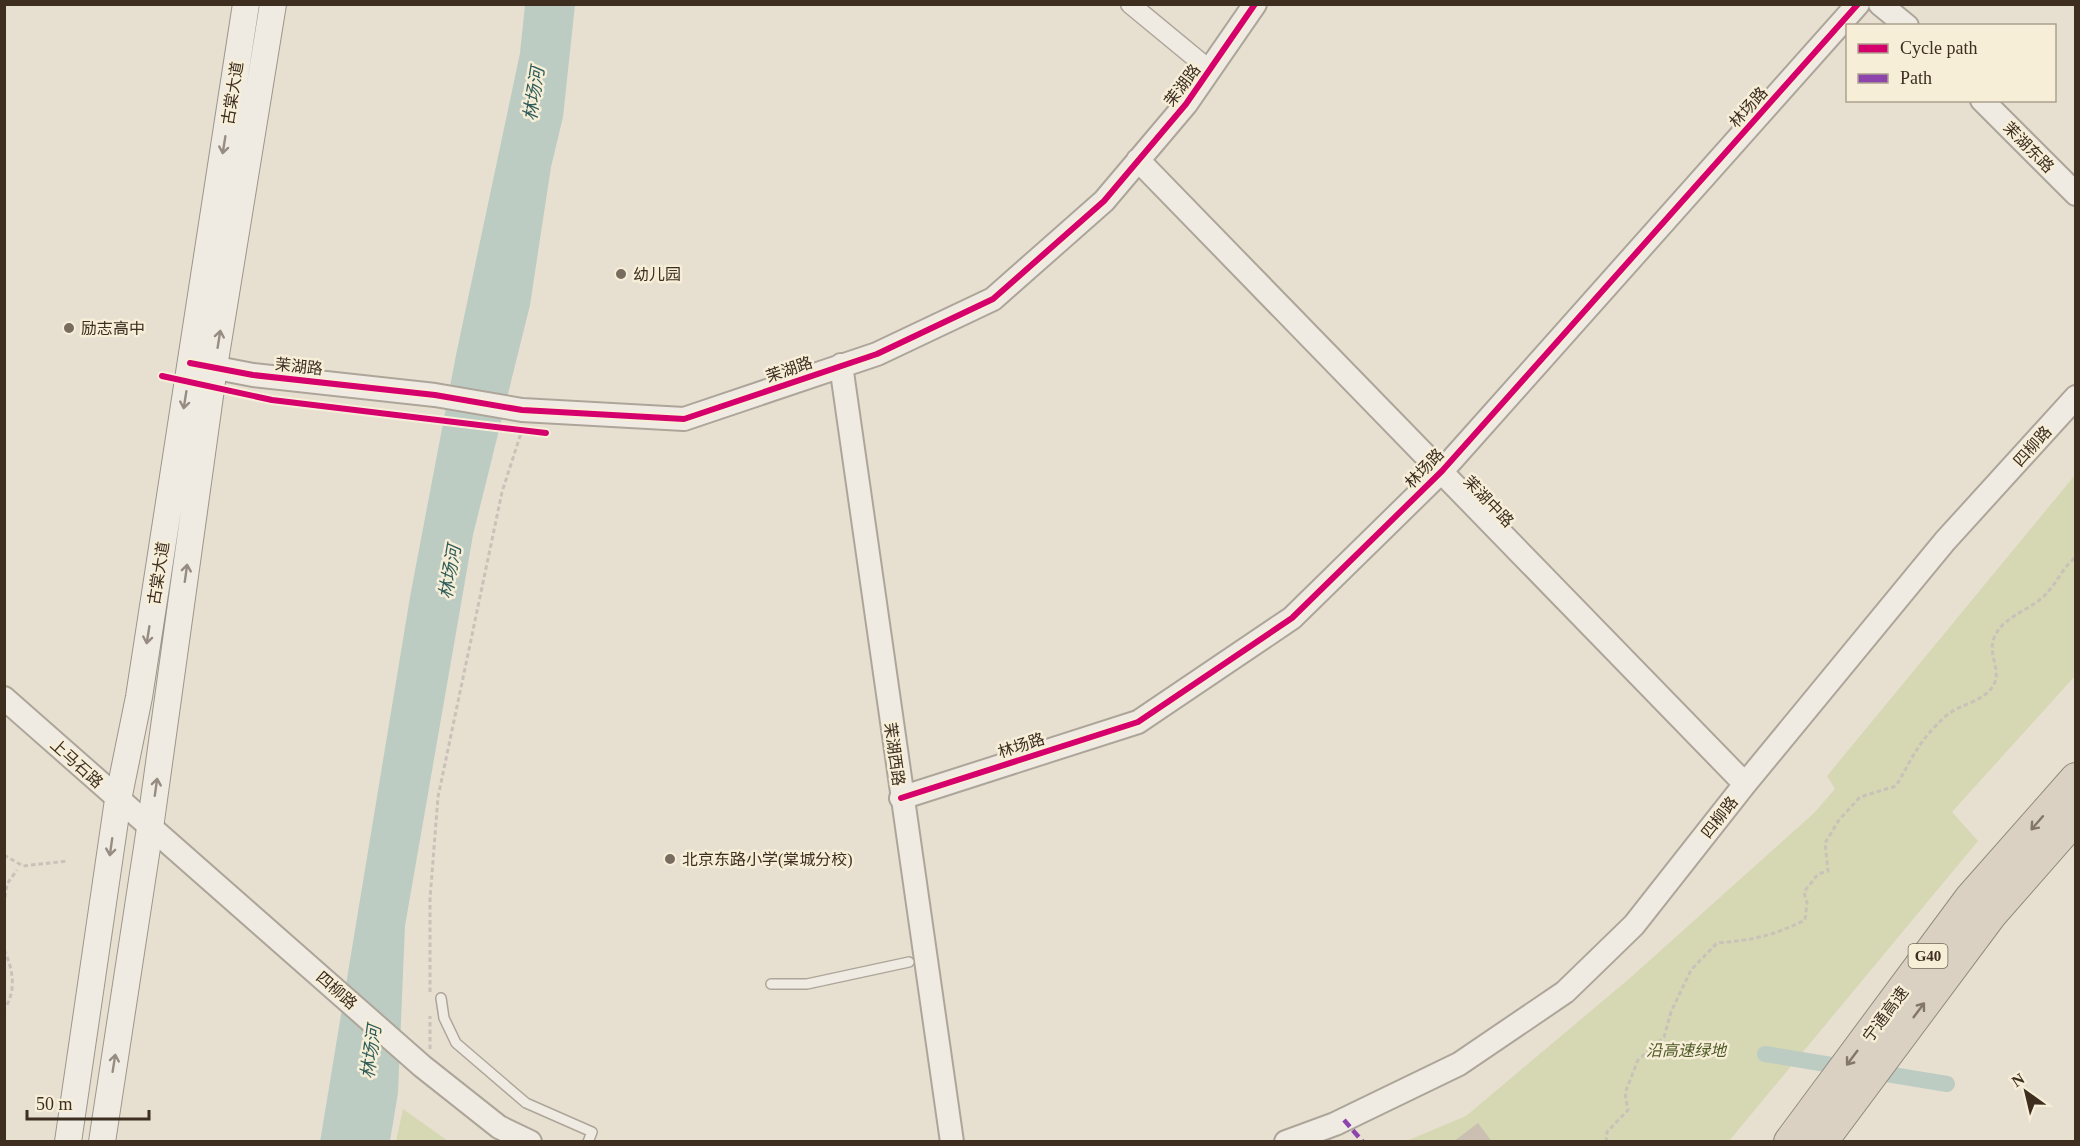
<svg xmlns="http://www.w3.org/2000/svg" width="2080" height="1146" viewBox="0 0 2080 1146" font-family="'Times New Roman','Noto Sans SC',serif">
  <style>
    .park { fill: #d6d7b3 }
    .water { fill: #bcccc2 }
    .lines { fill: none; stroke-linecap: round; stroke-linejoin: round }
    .canal { stroke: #bcccc2; stroke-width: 16 }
    .building { fill: #cbbfb2 }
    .service-casing { stroke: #ada599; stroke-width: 12 }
    .minor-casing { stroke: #ada599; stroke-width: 21 }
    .tertiary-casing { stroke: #ada599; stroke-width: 26 }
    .secondary-casing { stroke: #9c958a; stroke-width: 28 }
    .motorway-casing { stroke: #928b80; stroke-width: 34 }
    .path { stroke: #c8c2b9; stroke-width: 3; stroke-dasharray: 4.5 3; stroke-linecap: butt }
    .service { stroke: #efebe3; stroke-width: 9 }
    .minor { stroke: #efebe3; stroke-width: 18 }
    .tertiary { stroke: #efebe3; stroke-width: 22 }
    .secondary { stroke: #efebe3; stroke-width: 26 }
    .motorway { stroke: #dad1c2; stroke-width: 32 }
    .quiet { stroke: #8e44ad; stroke-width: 4.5; stroke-dasharray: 9 4.5; stroke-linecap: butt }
    .cycleway-casing { stroke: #f7eed8; stroke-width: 10 }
    .cycleway { stroke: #d6006c; stroke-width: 6 }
    .oneway { stroke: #968c82 }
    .oneway2 { stroke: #847769 }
    .poi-dot { fill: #786c5e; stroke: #f7eed8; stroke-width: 2 }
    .labels { text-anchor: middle; stroke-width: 5; stroke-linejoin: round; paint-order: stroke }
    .shield { fill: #f7eed8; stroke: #756857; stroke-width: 1.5 }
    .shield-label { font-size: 15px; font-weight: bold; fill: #3d2e20 }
    .street-label { font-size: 16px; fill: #3d2e20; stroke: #f7eed8 }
    .poi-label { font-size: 16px; fill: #3d2e20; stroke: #f7eed8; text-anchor: start }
    .park-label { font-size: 16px; font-style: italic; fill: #4d5a26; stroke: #f7eed8 }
    .water-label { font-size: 18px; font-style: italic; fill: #2f5d5a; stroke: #f7eed8 }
  </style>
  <rect width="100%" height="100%" fill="#e7e0d1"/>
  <path class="park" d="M 2075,475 L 2075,676 L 1952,812 L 1978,841 L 1729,1141 L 1404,1142 L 1466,1116 L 1630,978 L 1814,813 L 1835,789 L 1827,776 Z
    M 403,1109 L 448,1141 L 396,1141 Z"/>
  <path class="water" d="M 525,5 L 575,5 L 563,117 L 551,167 L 530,305 L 473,535 L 405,926 L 398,1093 L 390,1141 L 320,1142 L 410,597 L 456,355 L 520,53 Z"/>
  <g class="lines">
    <path class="canal" d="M 1765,1054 L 1947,1084"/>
  </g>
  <path class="building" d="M 1478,1123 L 1492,1142 L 1453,1142 Z"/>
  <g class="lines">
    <defs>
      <path id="service" d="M 771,984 L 807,984 L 909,962
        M 441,998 L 444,1018 L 456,1043 L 526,1103 L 592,1132 L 588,1142"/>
      <path id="minor" d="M 1130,4 L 1210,70"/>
      <path id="tertiary" d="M 1880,4 L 1907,26
        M 1982,100 L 2076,194
        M 1138,160 L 1745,784
        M 196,364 L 253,375 L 435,395 L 522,410 L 684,419 L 877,354 L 993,299 L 1104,201 L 1186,104 L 1255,4
        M 841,365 L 952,1142
        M 4,698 L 422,1066 L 499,1127 L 530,1142
        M 901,798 L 1138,722 L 1292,618 L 1442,471 L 1858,4
        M 1286,1142 L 1335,1124 L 1459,1064 L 1565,992 L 1634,925 L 1745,784 L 1945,541 L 2076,397"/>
      <path id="secondary" d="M 68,1142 L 118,800 L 139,697 L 246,4
        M 102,1142 L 150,828 L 214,367 L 273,4"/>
      <path id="motorway" d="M 1790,1142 L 1971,898 L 2076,779
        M 1821,1142 L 1991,914 L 2076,817"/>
    </defs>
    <use href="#service" class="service-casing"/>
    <use href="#minor" class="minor-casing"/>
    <use href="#tertiary" class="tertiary-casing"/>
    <use href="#secondary" class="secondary-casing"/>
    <use href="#motorway" class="motorway-casing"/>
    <path class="path" d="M 4,855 L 23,866 L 68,861
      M 4,905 L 7,884 L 17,870
      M 4,950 C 13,968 17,992 4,1009
      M 430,992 L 430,899 L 438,797 L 502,492 L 522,430
      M 430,1049 L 430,1016
      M 1606,1142 L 1607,1132 L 1628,1110 L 1625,1093 L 1638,1060 L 1664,1037 L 1671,1012 L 1691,970 L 1717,943 C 1753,940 1773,936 1805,920 L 1807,903 L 1804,892 L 1818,874 L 1828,871 L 1825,843 L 1839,820 L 1860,797 L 1896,786 C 1914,755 1919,740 1947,715 C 1960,704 1983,702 1993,686 C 2002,672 1989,656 1993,641 C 2000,616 2031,611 2047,593 C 2057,582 2064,566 2076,557"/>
    <use href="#service" class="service"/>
    <use href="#minor" class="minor"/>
    <use href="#tertiary" class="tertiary"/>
    <use href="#secondary" class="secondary"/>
    <use href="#motorway" class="motorway"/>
    <path class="quiet" d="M 1344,1120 L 1363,1142"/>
    <defs>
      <path id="cycleway" d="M 190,363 L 253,375 L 435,395 L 522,410 L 684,419 L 877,354 L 993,299 L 1104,201 L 1186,104 L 1255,4
        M 162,376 L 272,400 L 546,433
        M 901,798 L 1138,722 L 1292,618 L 1442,471 L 1858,4"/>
    </defs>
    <use href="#cycleway" class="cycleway-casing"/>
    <use href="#cycleway" class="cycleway"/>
  </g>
  <defs><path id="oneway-shaft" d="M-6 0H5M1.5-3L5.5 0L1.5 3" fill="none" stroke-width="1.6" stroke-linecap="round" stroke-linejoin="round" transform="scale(1.5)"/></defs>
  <g class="oneway">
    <use href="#oneway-shaft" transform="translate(224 145) rotate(99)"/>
    <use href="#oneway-shaft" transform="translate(219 339) rotate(-81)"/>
    <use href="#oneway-shaft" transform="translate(185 400) rotate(99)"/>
    <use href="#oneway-shaft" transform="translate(186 573) rotate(-82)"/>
    <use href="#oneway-shaft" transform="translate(148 635) rotate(99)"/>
    <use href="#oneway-shaft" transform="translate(156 787) rotate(-82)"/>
    <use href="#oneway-shaft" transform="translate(111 847) rotate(98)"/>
    <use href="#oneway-shaft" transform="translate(114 1063) rotate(-81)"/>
  </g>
  <g class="oneway2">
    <use href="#oneway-shaft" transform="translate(2037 823) rotate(131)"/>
    <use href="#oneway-shaft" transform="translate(1919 1010) rotate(-53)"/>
    <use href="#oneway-shaft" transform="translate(1852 1058) rotate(127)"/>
  </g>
  <g class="poi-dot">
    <circle cx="621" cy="274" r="6"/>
    <circle cx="69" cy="328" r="6"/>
    <circle cx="670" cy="859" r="6"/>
  </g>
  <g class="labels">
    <rect class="shield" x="1908.5" y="944" width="39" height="24" rx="4.5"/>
    <g class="shield-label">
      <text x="1928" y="961">G40</text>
    </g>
    <g class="street-label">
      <text transform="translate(1182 85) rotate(-53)" y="6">茉湖路</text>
      <text transform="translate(232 93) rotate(-81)" y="6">古棠大道</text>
      <text transform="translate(1748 107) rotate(-48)" y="6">林场路</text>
      <text transform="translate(2029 147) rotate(45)" y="6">茉湖东路</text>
      <text transform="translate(299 366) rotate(6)" y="6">茉湖路</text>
      <text transform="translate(789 369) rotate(-19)" y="6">茉湖路</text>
      <text transform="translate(2032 446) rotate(-48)" y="6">四柳路</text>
      <text transform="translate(1424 468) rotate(-46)" y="6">林场路</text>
      <text transform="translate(1489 501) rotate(46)" y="6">茉湖中路</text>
      <text transform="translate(158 573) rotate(-81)" y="6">古棠大道</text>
      <text transform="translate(1021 745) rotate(-18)" y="6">林场路</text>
      <text transform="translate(895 754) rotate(82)" y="6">茉湖西路</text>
      <text transform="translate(77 763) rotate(42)" y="6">上马石路</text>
      <text transform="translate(1719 817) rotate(-52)" y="6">四柳路</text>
      <text transform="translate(337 990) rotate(41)" y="6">四柳路</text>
      <text transform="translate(1885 1014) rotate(-53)" y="6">宁通高速</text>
    </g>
    <g class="poi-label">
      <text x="633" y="280">幼儿园</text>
      <text x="81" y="334">励志高中</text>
      <text x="682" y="865">北京东路小学(棠城分校)</text>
    </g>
    <g class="park-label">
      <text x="1686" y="1056">沿高速绿地</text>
    </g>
    <g class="water-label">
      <text transform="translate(534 94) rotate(-81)" y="6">林场河</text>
      <text transform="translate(450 572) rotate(-80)" y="6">林场河</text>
      <text transform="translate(371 1052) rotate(-82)" y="6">林场河</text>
    </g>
  </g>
  <rect width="2080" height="1146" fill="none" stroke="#3d2e20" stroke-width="12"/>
  <rect x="1846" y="24" width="210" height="78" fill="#f7eed8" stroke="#ada18e" stroke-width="1.5"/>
  <rect x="1858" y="44" width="30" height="9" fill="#d6006c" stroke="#ada18e" stroke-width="1.5"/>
  <text x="1900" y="54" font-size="18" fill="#3d2e20">Cycle path</text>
  <rect x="1858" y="74" width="30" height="9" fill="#8e44ad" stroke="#ada18e" stroke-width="1.5"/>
  <text x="1900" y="84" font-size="18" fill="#3d2e20">Path</text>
  <g transform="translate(2026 1092) rotate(326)" stroke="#f7eed8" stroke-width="4.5" paint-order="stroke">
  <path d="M0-4.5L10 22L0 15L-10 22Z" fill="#3d2e20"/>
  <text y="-9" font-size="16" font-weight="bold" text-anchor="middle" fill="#3d2e20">N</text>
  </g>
  <path d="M27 1110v9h122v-9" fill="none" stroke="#3d2e20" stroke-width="3"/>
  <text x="36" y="1110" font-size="18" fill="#3d2e20" stroke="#f7eed8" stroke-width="4.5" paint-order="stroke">50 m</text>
</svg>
